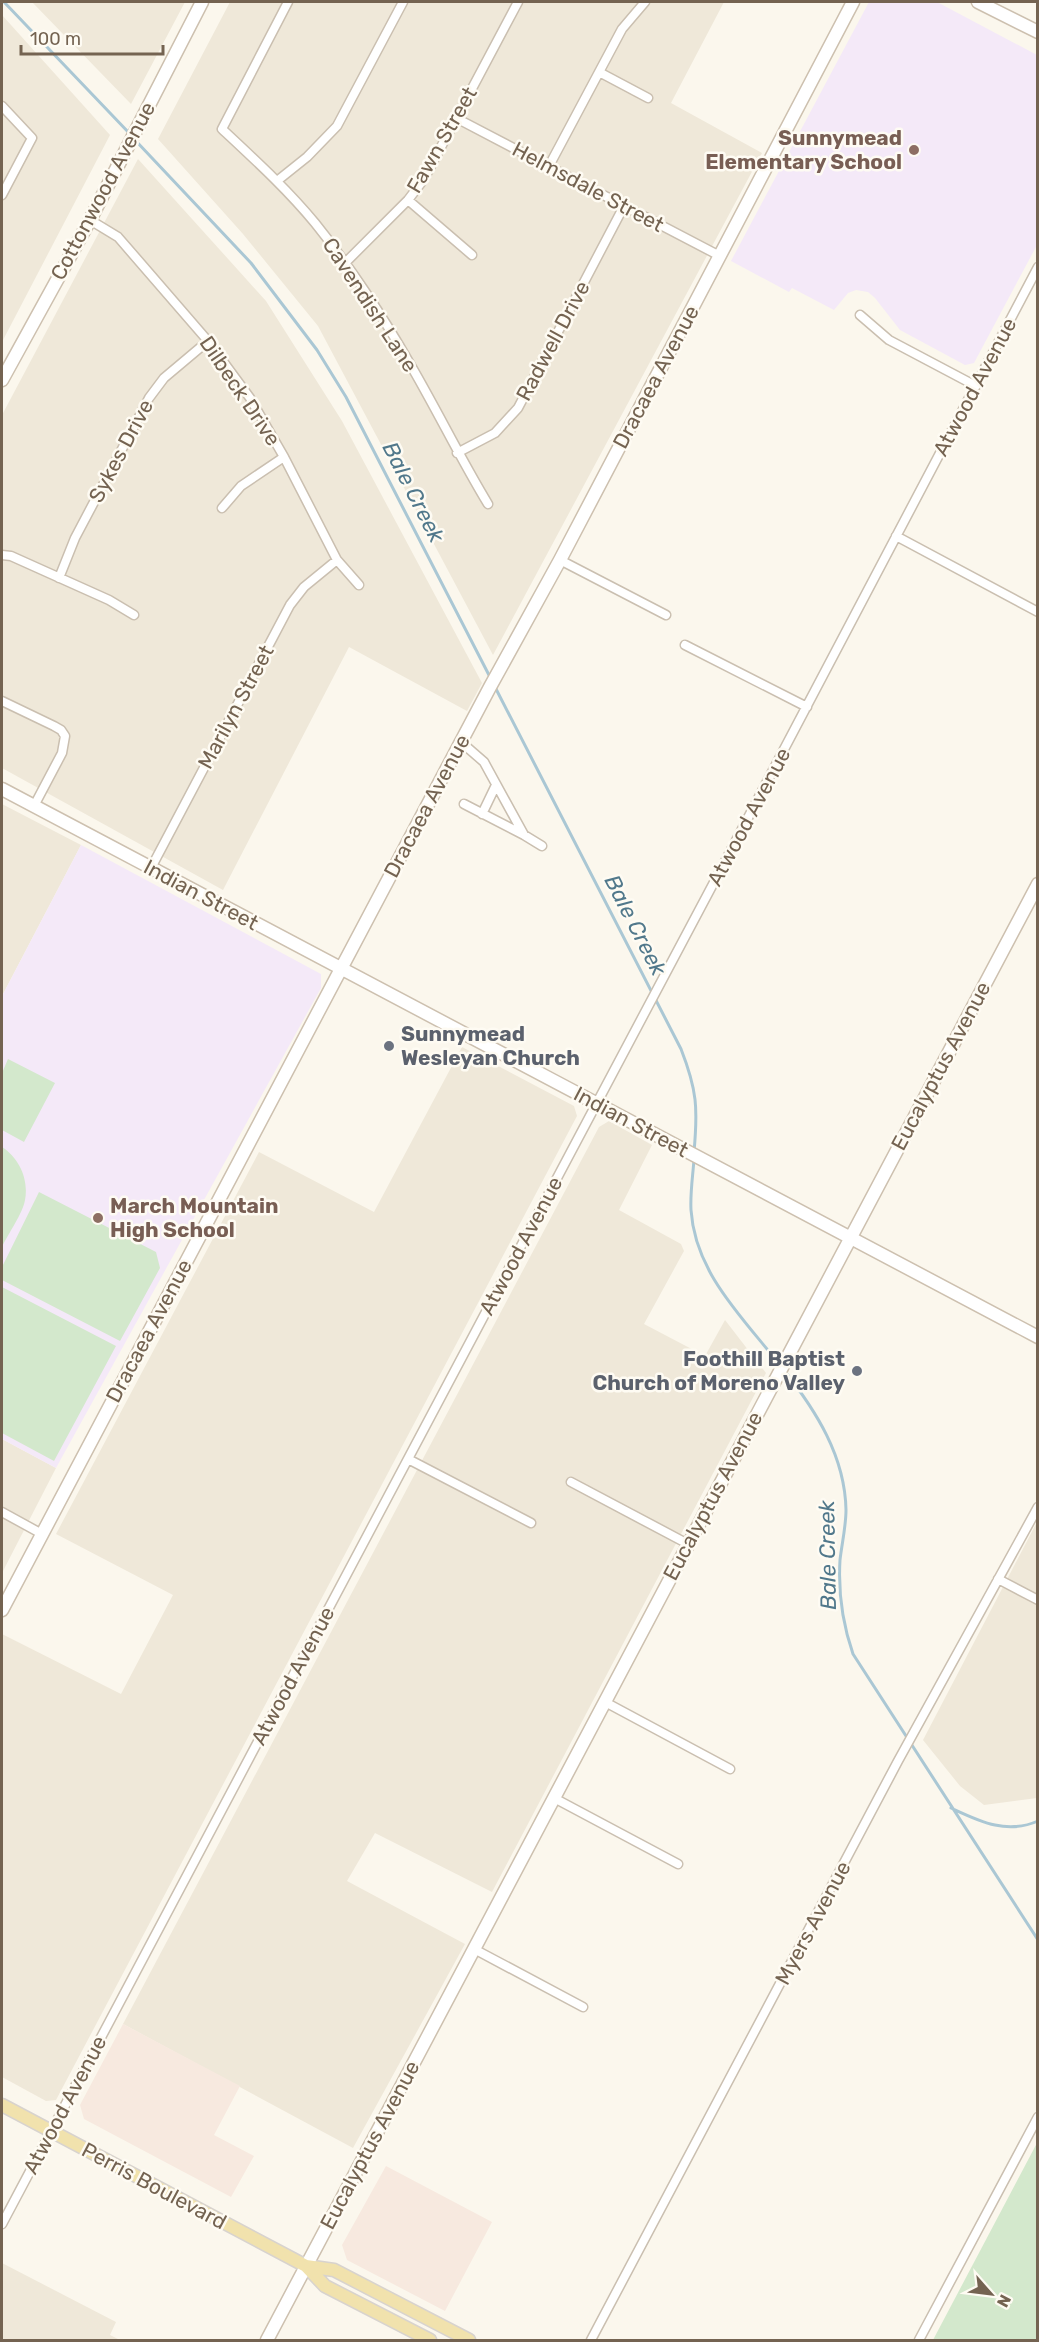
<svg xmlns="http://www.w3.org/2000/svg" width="1039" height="2342" viewBox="0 0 1039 2342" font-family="Rubik,sans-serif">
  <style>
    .residential { fill: #efe8d9 }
    .commercial { fill: #f7e9df }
    .education { fill: #f4e9f8 }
    .green { fill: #d3e8cc }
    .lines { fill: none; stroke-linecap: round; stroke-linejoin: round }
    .stream { stroke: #aac7d4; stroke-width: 3 }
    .street-casing { stroke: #cabfb0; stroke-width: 11 }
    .secondary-casing { stroke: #cdc0af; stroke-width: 15 }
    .primary-casing { stroke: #d8d3ce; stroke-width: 15 }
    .street { stroke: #fff; stroke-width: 8 }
    .secondary { stroke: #fff; stroke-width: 12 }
    .primary { stroke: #f1e2ad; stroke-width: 12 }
    .education-dot { fill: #8d6e63; stroke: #fefbf3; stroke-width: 2 }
    .worship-dot { fill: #6b7280; stroke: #fefbf3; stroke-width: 2 }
    .labels { text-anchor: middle; stroke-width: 5; stroke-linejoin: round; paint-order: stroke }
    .education-label { font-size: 21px; font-weight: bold; fill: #785e54; stroke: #fefbf3; text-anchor: end }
    .street-label { font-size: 21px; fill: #746351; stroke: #fefbf3 }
    .worship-label { font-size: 21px; font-weight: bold; fill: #5b616d; stroke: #fefbf3; text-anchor: start }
    .water-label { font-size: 22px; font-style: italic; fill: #51788b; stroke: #fefbf3 }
  </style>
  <rect width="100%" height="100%" fill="#fbf7ed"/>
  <path class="residential" d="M 32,2 L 185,2 L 131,104 Z
    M 230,2 L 724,2 L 671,103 L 762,153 L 493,655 L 318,326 L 243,234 L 158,139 Z
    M 2,15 L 110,135 L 2,342 Z
    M 138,159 L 266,301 L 342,421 L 482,683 L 467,711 L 349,647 L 223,890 L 2,768 L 2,415 Z
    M 2,804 L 81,845 L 2,996 Z
    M 462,1047 L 574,1106 L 577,1116 L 56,2100 L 46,2101 L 2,2077 L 2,1634 L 121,1694 L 173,1595 L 56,1534 L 259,1152 L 374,1212 Z
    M 609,1121 L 652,1145 L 619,1210 L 681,1244 L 684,1251 L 644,1324 L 705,1356 L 725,1320 L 766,1373 L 492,1892 L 375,1833 L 347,1881 L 465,1944 L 353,2148 L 123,2024 L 599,1127 Z
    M 2,1439 L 56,1468 L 2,1573 Z
    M 1037,1522 L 1037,1798 L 984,1805 L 960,1786 L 923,1740 Z
    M 2,2263 L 116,2322 L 110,2335 L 120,2340 L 2,2340 Z"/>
  <path class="commercial" d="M 123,2024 L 240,2086 L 214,2135 L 254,2156 L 231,2197 L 84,2119 L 80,2105 Z
    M 386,2166 L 492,2222 L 445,2311 L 347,2260 L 342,2245 Z"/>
  <path class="education" d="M 869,2 L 937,2 L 1037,55 L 1037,245 L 974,363 L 965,365 L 900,330 L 875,298 L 868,292 L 856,290 L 848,293 L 834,310 L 792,288 L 789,292 L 731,261 Z
    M 81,845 L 321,974 L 321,988 L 56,1468 L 2,1439 L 2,996 Z"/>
  <path class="green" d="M 8,1059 L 55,1083 L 24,1142 L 2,1130 L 2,1073 Z
    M 2,1147 C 19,1158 29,1179 25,1200 C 23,1213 8,1234 2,1247 Z
    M 39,1192 L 156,1252 L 160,1268 L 120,1341 L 2,1280 L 2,1267 Z
    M 2,1287 L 116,1346 L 54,1461 L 2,1433 Z
    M 1037,2143 L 1037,2340 L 933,2340 Z"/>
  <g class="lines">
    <path class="stream" d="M 4,2 L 131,135
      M 135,140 L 251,263 L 317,350 L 346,397 L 491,679
      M 495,687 L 681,1049 C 697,1090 698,1108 694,1152
      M 694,1159 C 693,1175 690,1193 691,1210 C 695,1273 743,1318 780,1365
      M 784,1370 C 816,1411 845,1456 846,1510 C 846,1526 842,1543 840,1560 C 838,1593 842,1622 853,1654 L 1038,1940
      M 951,1808 C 979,1821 1006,1835 1038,1821"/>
    <defs>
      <path id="street" d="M 288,2 L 222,129 C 254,159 287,189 315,223 C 348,264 384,318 410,364 C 437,410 460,458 488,504
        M 599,72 L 648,98
        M 2,106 L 32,138 L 2,195
        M 456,118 L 720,256
        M 549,166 L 622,29 L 645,2
        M 277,181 L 307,157 L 337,126 L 403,2
        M 408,200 L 472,255
        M 90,220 L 118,237 L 208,341 L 250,398 L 284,457 L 337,560 L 359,585
        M 345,263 L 408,200 L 424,179 L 518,2
        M 860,315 L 889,340 L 976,386
        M 457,453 L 495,433 L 518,408 L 624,206
        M 222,508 L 241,486 L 284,457
        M 896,536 L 1038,612
        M 2,555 L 11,556 L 109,600 L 134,615
        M 560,560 L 666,615
        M 59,578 L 75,538 L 149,398 L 164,378 L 208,341
        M 685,645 L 807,707
        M 2,701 L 54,726 L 61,730 L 65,736 L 62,753 L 34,806
        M 461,742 L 484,762 L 524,835 L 542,846
        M 464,804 L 524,835
        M 482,814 L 496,785
        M 151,868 L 290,605 L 304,587 L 337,560
        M 408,1459 L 531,1523
        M 571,1482 L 688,1544
        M 2,1512 L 42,1534
        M 998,1579 L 1038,1600
        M 605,1702 L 730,1769
        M 554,1798 L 678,1864
        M 474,1949 L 583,2007
        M 2,2224 L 721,869 L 1038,267
        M 591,2340 L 898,1761 L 1038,1507
        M 919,2340 L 1038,2117"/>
      <path id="secondary" d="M 978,2 L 1038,32
        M 2,380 L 90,220 L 202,2
        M 2,789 L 1038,1337
        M 2,1610 L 490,687 L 560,560 L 853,2
        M 267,2340 L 1038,884"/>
      <path id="primary" d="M 2,2105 L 306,2266 L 325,2286 L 430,2340
        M 306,2266 L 334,2270 L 469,2340"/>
    </defs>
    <use href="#street" class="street-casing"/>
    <use href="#secondary" class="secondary-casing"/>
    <use href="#primary" class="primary-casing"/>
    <use href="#street" class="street"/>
    <use href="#secondary" class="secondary"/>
    <use href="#primary" class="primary"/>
  </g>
  <g class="education-dot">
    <circle cx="914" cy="150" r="6"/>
    <circle cx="98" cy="1218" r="6"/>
  </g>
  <g class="worship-dot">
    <circle cx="389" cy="1046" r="6"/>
    <circle cx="857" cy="1371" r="6"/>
  </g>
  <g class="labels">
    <g class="education-label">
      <text x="902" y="145">Sunnymead<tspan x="902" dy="24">Elementary School</tspan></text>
      <text x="110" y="1213" text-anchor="start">March Mountain<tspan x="110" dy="24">High School</tspan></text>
    </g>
    <g class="street-label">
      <text transform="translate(442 140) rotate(-60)" y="7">Fawn Street</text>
      <text transform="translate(588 187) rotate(28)" y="7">Helmsdale Street</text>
      <text transform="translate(103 191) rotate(-62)" y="7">Cottonwood Avenue</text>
      <text transform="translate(370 305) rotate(57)" y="7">Cavendish Lane</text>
      <text transform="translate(553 341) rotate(-62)" y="7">Radwell Drive</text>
      <text transform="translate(656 377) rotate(-62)" y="7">Dracaea Avenue</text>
      <text transform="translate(975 387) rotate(-62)" y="7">Atwood Avenue</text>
      <text transform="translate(240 391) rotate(56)" y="7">Dilbeck Drive</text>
      <text transform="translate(121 451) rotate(-62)" y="7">Sykes Drive</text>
      <text transform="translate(236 707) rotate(-62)" y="7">Marilyn Street</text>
      <text transform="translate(427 806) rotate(-62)" y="7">Dracaea Avenue</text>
      <text transform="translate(749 817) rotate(-62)" y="7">Atwood Avenue</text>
      <text transform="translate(201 895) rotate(28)" y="7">Indian Street</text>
      <text transform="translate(941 1066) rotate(-62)" y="7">Eucalyptus Avenue</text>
      <text transform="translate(631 1122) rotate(28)" y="7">Indian Street</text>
      <text transform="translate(521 1246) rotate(-62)" y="7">Atwood Avenue</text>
      <text transform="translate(149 1331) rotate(-62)" y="7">Dracaea Avenue</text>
      <text transform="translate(713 1496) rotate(-62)" y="7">Eucalyptus Avenue</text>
      <text transform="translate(293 1676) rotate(-62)" y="7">Atwood Avenue</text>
      <text transform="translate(813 1923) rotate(-62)" y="7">Myers Avenue</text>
      <text transform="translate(65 2105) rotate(-62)" y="7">Atwood Avenue</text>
      <text transform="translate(370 2145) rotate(-62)" y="7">Eucalyptus Avenue</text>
      <text transform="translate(154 2186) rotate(28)" y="7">Perris Boulevard</text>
    </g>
    <g class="worship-label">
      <text x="401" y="1041">Sunnymead<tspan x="401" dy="24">Wesleyan Church</tspan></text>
      <text x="845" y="1366" text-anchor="end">Foothill Baptist<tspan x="845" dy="24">Church of Moreno Valley</tspan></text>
    </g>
    <g class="water-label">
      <text transform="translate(414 492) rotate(63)" y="8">Bale Creek</text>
      <text transform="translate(636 925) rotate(63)" y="8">Bale Creek</text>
      <text transform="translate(827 1555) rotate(-91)" y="8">Bale Creek</text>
    </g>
  </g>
  <rect width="1039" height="2342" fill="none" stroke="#746351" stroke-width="6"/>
  <g transform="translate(991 2294) rotate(118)" stroke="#fefbf3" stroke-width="4.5" paint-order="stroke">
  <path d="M0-4.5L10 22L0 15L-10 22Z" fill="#746351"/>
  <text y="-9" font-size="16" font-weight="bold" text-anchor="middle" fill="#746351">N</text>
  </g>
  <path d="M21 45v9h142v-9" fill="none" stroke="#746351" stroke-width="3"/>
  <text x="30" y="45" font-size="18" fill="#746351" stroke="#fefbf3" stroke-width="4.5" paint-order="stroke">100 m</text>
</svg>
